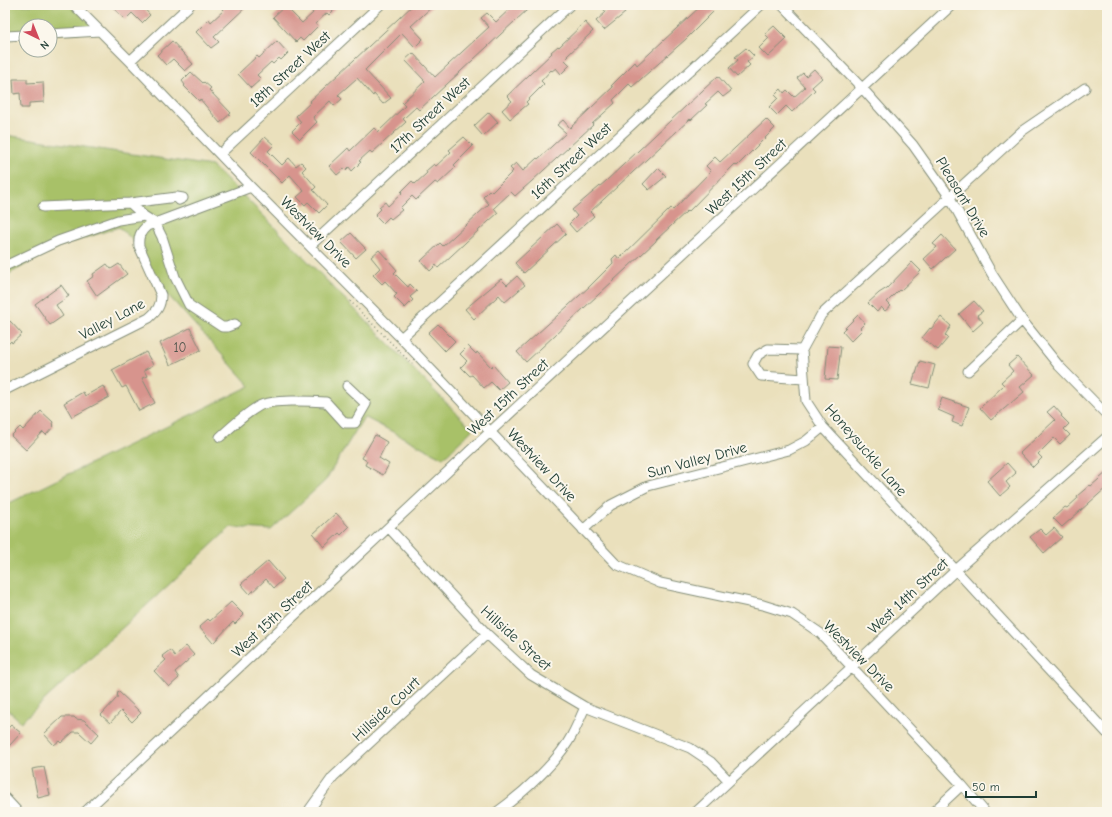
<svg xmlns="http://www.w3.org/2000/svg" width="1112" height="817" viewBox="0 0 1112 817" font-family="'Comic Neue',sans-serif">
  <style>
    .green { fill: #a8c167; stroke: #647f4e }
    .building { fill: #d7948d }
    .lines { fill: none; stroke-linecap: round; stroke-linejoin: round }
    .minor-casing { stroke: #848e78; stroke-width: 11 }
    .path { stroke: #848e78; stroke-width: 1.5; stroke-dasharray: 1 3; stroke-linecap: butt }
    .minor { stroke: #fff; stroke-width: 9 }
    .labels { text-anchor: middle; stroke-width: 4; stroke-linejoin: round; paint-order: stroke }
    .number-label { font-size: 13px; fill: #4d534a }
    .street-label { font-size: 15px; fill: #1f3d34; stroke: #fbf7ec }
  </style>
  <rect width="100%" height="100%" fill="#fbf7ec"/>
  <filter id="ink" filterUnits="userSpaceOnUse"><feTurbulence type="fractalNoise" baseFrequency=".025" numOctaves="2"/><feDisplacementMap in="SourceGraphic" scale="8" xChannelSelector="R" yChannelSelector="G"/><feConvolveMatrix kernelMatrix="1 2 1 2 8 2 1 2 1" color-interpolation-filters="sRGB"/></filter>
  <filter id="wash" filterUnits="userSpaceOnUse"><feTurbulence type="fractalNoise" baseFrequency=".012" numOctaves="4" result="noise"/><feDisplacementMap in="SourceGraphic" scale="16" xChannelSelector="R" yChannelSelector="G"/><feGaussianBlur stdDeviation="0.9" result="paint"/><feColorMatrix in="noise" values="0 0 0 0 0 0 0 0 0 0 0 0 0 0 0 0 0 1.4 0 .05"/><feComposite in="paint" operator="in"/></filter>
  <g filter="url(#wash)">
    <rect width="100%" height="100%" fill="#eae0bc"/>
    <path class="green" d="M 5,5 L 74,5 L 100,31 L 50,34 L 50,26 L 26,26 L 26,35 L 5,36 Z
      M 5,135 L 212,166 L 249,201 L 472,429 L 471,431 L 443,458 L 364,417 L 325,481 L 271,530 L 231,527 L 21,722 L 5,707 L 5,505 L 250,386 L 168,295 L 161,295 L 139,246 L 119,227 L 60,246 L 5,276 Z"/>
    <g id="blocks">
      <path class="building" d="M 111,5 L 141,5 L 150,15 L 142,23 L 132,13 L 125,20 Z
        M 219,5 L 248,5 L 214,37 L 219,42 L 211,48 L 196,32 L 209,19 L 211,22 L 224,10 Z
        M 316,5 L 335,5 L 333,7 L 335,9 L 329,15 L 327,13 L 316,23 L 318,26 L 303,41 L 300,38 L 296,42 L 273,17 L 285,6 L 302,23 L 313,13 L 311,10 Z
        M 413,5 L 434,5 L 411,26 L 423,39 L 415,47 L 402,33 L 365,70 L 391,98 L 383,104 L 374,94 L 373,96 L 357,78 L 338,95 L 342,99 L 334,106 L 330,101 L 313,117 L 317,122 L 300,139 L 292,131 L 301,122 L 296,116 L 311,102 L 310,101 Z
        M 514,5 L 525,5 L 528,9 L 419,110 L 416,107 L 403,119 L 406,122 L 372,153 L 370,151 L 359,161 L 361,162 L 352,171 L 349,167 L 346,170 L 344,169 L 337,175 L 329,166 L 348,148 L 350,151 L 374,128 L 378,132 L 405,106 L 402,103 L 425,81 L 405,60 L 413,53 L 435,77 L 489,27 L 481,18 L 487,13 L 496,22 Z
        M 600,5 L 628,5 L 623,10 L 625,13 L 604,30 L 596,21 L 606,12 Z
        M 702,5 L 720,5 L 686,39 L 632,87 L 629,84 L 613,100 L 615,103 L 592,124 L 593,125 L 532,181 L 515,196 L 511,192 L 494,208 L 498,213 L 479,230 L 438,268 L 436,265 L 430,271 L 421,261 L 440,243 L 443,246 L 489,204 L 483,197 L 490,190 L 492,192 L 513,171 L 510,168 L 516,163 L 523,171 L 537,158 L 538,159 L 566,133 L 557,125 L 563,120 L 570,128 L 613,87 L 611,86 L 635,62 L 637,65 Z
        M 585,22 L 593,31 L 567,56 L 568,57 L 565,60 L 570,65 L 561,74 L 556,68 L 552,71 L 551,70 L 541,81 L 544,84 L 526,102 L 528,104 L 510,119 L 502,110 L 512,101 L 507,96 L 552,53 L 551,52 L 558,46 L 559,47 Z
        M 774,26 L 787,39 L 768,57 L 759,48 L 769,38 L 765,34 Z
        M 172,41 L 193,64 L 185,71 L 173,59 L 166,65 L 157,55 Z
        M 277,41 L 288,53 L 281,60 L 279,58 L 273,64 L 271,62 L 257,75 L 261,79 L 251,88 L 238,74 L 257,56 L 259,58 Z
        M 746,48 L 754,56 L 747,62 L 750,65 L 737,77 L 729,68 L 738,60 L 735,57 Z
        M 814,69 L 822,78 L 812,87 L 815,90 L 792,112 L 786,106 L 777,115 L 769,107 L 778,98 L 775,95 L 781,89 L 784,93 L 787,90 L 794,97 L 805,87 L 797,78 L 803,73 L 806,76 Z
        M 191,72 L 203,83 L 204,82 L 211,88 L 209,90 L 231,113 L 220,123 L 200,99 L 199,101 L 184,86 L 185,85 L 182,81 Z
        M 718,76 L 731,91 L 723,97 L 718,92 L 705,104 L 707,105 L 691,120 L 690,119 L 590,212 L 594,216 L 576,232 L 569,224 L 577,216 L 572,210 L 606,181 Z
        M 13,79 L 27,79 L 27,83 L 43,82 L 44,102 L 29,103 L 29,108 L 21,108 L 20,93 L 14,94 Z
        M 489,112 L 498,122 L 483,136 L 474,126 Z
        M 766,119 L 775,128 L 737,166 L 735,164 L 688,212 L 687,211 L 656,240 L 656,241 L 526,362 L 517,352 L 589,287 L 613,263 L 612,259 L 616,255 L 619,259 L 671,208 L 673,210 L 711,171 L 706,166 L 715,157 L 720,162 Z
        M 265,137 L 274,145 L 268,151 L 282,165 L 289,158 L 296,166 L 301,162 L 306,167 L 302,171 L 316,187 L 313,190 L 327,205 L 319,213 L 308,202 L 305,205 L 297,197 L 304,191 L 290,175 L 282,183 L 251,152 Z
        M 464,137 L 473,146 L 454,165 L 456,167 L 438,184 L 435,182 L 416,200 L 412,196 L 400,208 L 402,210 L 391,219 L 389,217 L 383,223 L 375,215 L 381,209 L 379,207 L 385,202 L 388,206 L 402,193 L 401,192 L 412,181 L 415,184 L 427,173 L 426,171 L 434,164 L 436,166 L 451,152 L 449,150 Z
        M 658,168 L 666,176 L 649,190 L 643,184 Z
        M 557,224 L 566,234 L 524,273 L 515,263 Z
        M 351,233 L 366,249 L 356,258 L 341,242 Z
        M 942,235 L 955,249 L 933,269 L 924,259 L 937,247 L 933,244 Z
        M 379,250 L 397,270 L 394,273 L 408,287 L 410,284 L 417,291 L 410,297 L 413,300 L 405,308 L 394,297 L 397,294 L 385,281 L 382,284 L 373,275 L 380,268 L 371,257 Z
        M 912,262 L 921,271 L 900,291 L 899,290 L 887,302 L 891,306 L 885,311 L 881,307 L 877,312 L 868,303 L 879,293 L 887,288 Z
        M 107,264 L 111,269 L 119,264 L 127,274 L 97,296 L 87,281 L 94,276 L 93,274 Z
        M 517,276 L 525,285 L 505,302 L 499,295 L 474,319 L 465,309 L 501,279 L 507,285 Z
        M 61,285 L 69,296 L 56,305 L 63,316 L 50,325 L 35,304 Z
        M 974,301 L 983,311 L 977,315 L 983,322 L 973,331 L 959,314 Z
        M 858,315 L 865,323 L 860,328 L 862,330 L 851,341 L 842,331 Z
        M 941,317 L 951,326 L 945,335 L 948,338 L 938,350 L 922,338 L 930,328 L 931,329 Z
        M 10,321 L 22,334 L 12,343 L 11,341 L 5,347 L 5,326 Z
        M 438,324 L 455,341 L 445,351 L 428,333 Z
        M 190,328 L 201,350 L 170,365 L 160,343 Z
        M 468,346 L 476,354 L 477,352 L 491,367 L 493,365 L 508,382 L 499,390 L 491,382 L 484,388 L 472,375 L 470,376 L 461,367 L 467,361 L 460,354 Z
        M 828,346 L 841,347 L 837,380 L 825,379 Z
        M 146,352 L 153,365 L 144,370 L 147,376 L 142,378 L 155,403 L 139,411 L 126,386 L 122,388 L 112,370 Z
        M 1017,357 L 1034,375 L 1020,387 L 1024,392 L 991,420 L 980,408 L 1004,385 L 1001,382 L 1013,371 L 1008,365 Z
        M 920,361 L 935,365 L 929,388 L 912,384 L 915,374 L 916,374 Z
        M 103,386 L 109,397 L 72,417 L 64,403 L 83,392 L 85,396 Z
        M 942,398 L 969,407 L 962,426 L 952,422 L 954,417 L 938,410 Z
        M 1054,406 L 1062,415 L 1061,416 L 1069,424 L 1064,429 L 1070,435 L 1060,444 L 1054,438 L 1038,454 L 1042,458 L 1033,467 L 1020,453 L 1055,420 L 1047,412 Z
        M 41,411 L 53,422 L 52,424 L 54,426 L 46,435 L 43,432 L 26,450 L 11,436 L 20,427 L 23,430 Z
        M 375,435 L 387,442 L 379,458 L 389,464 L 383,475 L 365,465 L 367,461 L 362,458 Z
        M 1007,463 L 1016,473 L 1006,482 L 1010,487 L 1000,496 L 987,481 Z
        M 1107,472 L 1107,487 L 1062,527 L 1053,518 L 1065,507 L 1067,508 L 1078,498 L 1077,496 L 1090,485 L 1091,486 Z
        M 336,513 L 349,527 L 341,535 L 339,533 L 324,547 L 313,534 Z
        M 1054,528 L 1062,537 L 1044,553 L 1030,537 L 1040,529 L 1046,535 Z
        M 268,561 L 284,579 L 274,588 L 266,579 L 250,594 L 241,584 Z
        M 231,602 L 244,615 L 235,624 L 233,622 L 213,643 L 199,627 L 208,619 L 210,621 Z
        M 186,646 L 194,655 L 175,672 L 179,678 L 169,687 L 154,671 L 166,660 L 162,656 L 170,650 L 175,656 Z
        M 118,691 L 141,713 L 132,722 L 121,711 L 110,723 L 101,715 L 117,698 Z
        M 62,717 L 74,717 L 76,719 L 84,720 L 99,734 L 91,743 L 79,732 L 73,732 L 61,743 L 59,741 L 54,745 L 44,734 Z
        M 11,725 L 21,733 L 9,746 L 5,743 L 5,726 L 8,728 Z
        M 44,767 L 50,795 L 38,798 L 32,769 Z"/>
    </g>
  </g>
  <g filter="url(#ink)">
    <use href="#blocks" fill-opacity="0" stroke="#848e78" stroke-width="1"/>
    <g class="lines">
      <defs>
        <path id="minor" d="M 74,5 L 130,61 L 251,187 L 401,338 L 616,564 L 660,583 L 763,605 L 792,614 L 820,633 L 962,785 L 985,812
          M 782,5 L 862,88 L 913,145 L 949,196 L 992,274 L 1022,320 L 1059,366 L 1107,415
          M 50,34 L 100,31
          M 5,36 L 26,35
          M 130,61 L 190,5
          M 1085,88 L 1022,131 L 821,315 L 802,350 L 806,401 L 823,427 L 1107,733
          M 220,154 L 380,5
          M 43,207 L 130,203
          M 144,216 L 130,203 L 177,197 L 179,200 L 183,198 L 177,197
          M 310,246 L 570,5
          M 5,266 L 58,241 L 118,220 L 144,216 L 155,223 L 162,237 L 175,277 L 189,305 L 222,327 L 227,327 L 235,324
          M 401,338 L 761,5
          M 802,350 L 768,349 L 758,355 L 753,364 L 761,376 L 804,379
          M 968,371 L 1022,320
          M 5,390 L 149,318 C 157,311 161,306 161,295 L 139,246 C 138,237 140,232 147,226 L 251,187
          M 220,437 C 232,426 245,414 259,406 C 271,399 312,401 326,402 L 345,423 L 355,423 L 366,404 L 347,386
          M 389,528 L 487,634 L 531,675 L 585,707 L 690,748 L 711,762 L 729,781
          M 583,530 L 611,505 L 648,486 L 789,450 L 806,441 L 823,427
          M 5,798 L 18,812
          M 310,809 L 333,777 L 487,634
          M 85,812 L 491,431 L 952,5
          M 497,812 C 522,794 558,762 572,735 C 577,726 581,716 585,707
          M 696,812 L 956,570 L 1107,437
          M 933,812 L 962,785"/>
      </defs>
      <use href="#minor" class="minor-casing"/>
      <path class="path" d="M 350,301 L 412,364"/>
      <use href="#minor" class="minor"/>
    </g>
  </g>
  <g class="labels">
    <g class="number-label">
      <text x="180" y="352">10</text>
    </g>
    <g class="street-label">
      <text transform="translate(290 69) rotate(-43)" y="5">18th Street West</text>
      <text transform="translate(430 115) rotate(-43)" y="5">17th Street West</text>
      <text transform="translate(571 161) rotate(-43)" y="5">16th Street West</text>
      <text transform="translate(746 177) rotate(-43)" y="5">West 15th Street</text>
      <text transform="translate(963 197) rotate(59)" y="5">Pleasant Drive</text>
      <text transform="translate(316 232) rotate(45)" y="5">Westview Drive</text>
      <text transform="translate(112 319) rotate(-28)" y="5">Valley Lane</text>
      <text transform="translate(508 397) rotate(-43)" y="5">West 15th Street</text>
      <text transform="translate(866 450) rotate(49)" y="5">Honeysuckle Lane</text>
      <text transform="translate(697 460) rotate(-15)" y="5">Sun Valley Drive</text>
      <text transform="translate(542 465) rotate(47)" y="5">Westview Drive</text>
      <text transform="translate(908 596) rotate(-43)" y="5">West 14th Street</text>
      <text transform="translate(272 619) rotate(-43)" y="5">West 15th Street</text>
      <text transform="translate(516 638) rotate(42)" y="5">Hillside Street</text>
      <text transform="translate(859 656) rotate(45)" y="5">Westview Drive</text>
      <text transform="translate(386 709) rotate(-43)" y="5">Hillside Court</text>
    </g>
  </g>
  <rect width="1112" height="817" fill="none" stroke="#fbf7ec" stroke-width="20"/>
  <g transform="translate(38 38) rotate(137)"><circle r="19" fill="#fbf7ec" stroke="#a3ada2"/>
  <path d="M0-3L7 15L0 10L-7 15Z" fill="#d1495b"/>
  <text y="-6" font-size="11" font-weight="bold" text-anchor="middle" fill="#1f3d34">N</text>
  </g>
  <path d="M966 791v6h70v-6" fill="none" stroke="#1f3d34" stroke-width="2"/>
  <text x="972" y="791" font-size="12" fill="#1f3d34" stroke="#fbf7ec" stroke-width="3" paint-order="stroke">50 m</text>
</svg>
